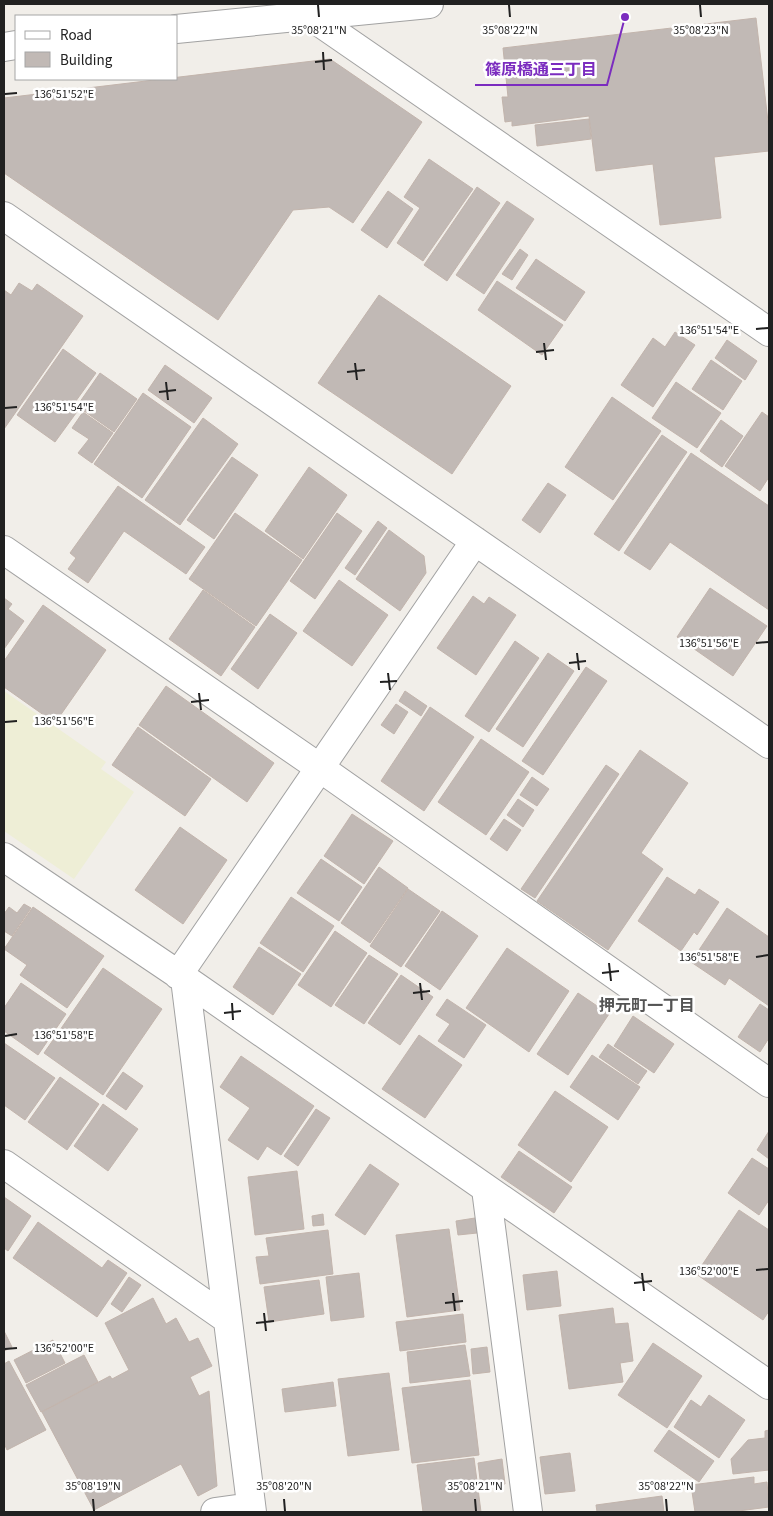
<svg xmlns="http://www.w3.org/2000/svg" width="773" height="1516" viewBox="0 0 773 1516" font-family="'Source Sans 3','Noto Sans JP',sans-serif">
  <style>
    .farmland { fill: #eeeed6 }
    .building { fill: #c1b9b5; stroke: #c2b4ac }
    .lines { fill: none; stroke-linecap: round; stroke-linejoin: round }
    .minor-casing { stroke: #a2a2a2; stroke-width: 30 }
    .minor { stroke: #fff; stroke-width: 28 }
    .ticks { fill: none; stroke: #212121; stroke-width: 2 }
    .labels { text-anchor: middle; stroke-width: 5; stroke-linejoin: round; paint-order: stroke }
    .neighbourhood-label { font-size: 16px; font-weight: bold; fill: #545454; stroke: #fff }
    .ticks-label { font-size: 12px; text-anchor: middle; fill: #212121; stroke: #fff; stroke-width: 5; stroke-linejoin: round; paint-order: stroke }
    .leader { fill: none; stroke: #7b2cbf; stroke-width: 2 }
    .callout-dot { fill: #7b2cbf; stroke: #fff; stroke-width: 2 }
    .callout-label { font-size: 16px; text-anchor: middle; font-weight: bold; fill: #7b2cbf; stroke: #fff; stroke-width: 5; stroke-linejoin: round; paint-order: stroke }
  </style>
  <rect width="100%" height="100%" fill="#f1eee9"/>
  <path class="farmland" d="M 4,691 L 106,762 L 101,769 L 134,792 L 74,879 L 4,831 Z"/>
  <path class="building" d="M 756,18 L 769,130 L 769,151 L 714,157 L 721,218 L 660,225 L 653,164 L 596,171 L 589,116 L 512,126 L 512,121 L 505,122 L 502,97 L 508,97 L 503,48 Z
    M 330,59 L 422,122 L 353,223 L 329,207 L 293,210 L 218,320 L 4,173 L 4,98 Z
    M 589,119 L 591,139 L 537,146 L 535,125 Z
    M 429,159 L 473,189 L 423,261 L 397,243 L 420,208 L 404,197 Z
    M 477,187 L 500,203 L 447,281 L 424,265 Z
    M 388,191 L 413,209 L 387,248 L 361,230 Z
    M 507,201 L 534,219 L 484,294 L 456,275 Z
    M 520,249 L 528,255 L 512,280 L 502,274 Z
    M 536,259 L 585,292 L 565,321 L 516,288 Z
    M 497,281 L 563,325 L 542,355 L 478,310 Z
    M 19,283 L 32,291 L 37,284 L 83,316 L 4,429 L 4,290 L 11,295 Z
    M 379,295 L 511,386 L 452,474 L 318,383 Z
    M 675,332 L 695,345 L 653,407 L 621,385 L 653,338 L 665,347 Z
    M 727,340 L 757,361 L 745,380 L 715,358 Z
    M 63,349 L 96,373 L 73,405 L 79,409 L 55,442 L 17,415 Z
    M 711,360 L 742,381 L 723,410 L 692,389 Z
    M 165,365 L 212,398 L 194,423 L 148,390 Z
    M 100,373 L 137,399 L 114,432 L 77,406 Z
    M 676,382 L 721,413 L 697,448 L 652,418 Z
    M 143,393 L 191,427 L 142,498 L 94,464 Z
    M 612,397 L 661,431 L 613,500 L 565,467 Z
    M 83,412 L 113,433 L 92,463 L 78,453 L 89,439 L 72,428 Z
    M 762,412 L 769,417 L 769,477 L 760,491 L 725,466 Z
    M 203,418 L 238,444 L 180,525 L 145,500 Z
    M 721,420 L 743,436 L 722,467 L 700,451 Z
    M 662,435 L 687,452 L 619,551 L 594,534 Z
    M 691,453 L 769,506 L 769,610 L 670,542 L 650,570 L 624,553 Z
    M 232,457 L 258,475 L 214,539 L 187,520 Z
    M 309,467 L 347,495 L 303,559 L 265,531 Z
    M 548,483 L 566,495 L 540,533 L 522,520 Z
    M 118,486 L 205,547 L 186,574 L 124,531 L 88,583 L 68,569 L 76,558 L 70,553 Z
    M 235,513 L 302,560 L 256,626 L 189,579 Z
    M 337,513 L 362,531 L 315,599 L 290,581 Z
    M 378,521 L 387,528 L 355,575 L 345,568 Z
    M 389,530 L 424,556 L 426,573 L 400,611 L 356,579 Z
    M 339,580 L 388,615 L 352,666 L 303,631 Z
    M 710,588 L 767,626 L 733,676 L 677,637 Z
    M 203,590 L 255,627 L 221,676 L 169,639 Z
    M 473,596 L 484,604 L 489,597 L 516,615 L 476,675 L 437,648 Z
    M 4,598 L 12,604 L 8,609 L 24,621 L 4,649 Z
    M 43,605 L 106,650 L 55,723 L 4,687 L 4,661 Z
    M 270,614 L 297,633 L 258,689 L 231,669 Z
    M 515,641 L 539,658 L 489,732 L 465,716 Z
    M 548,653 L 574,671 L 523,747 L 496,729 Z
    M 586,667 L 607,681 L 543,775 L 522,761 Z
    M 166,686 L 274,763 L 247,802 L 139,725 Z
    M 405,691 L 427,706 L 421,716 L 399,701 Z
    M 396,704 L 408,712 L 394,734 L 381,725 Z
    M 430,707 L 474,737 L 424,811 L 381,781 Z
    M 138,727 L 211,779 L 185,816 L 112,765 Z
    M 481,739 L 529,772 L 486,835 L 438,802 Z
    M 640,750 L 688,783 L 641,853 L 663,869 L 608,950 L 537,901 Z
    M 606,765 L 619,774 L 535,898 L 521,889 Z
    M 532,777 L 549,789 L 537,806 L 520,795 Z
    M 518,799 L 534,810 L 523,827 L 507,815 Z
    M 352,814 L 393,841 L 364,884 L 324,856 Z
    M 504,819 L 521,830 L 507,851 L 490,839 Z
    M 180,827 L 227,860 L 183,924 L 135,890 Z
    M 321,859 L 362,887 L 339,921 L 297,893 Z
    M 379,867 L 408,888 L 370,943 L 341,923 Z
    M 667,877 L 695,895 L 699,889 L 719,902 L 697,935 L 694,932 L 681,951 L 638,921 Z
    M 408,889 L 440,911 L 401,967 L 370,946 Z
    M 291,897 L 334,926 L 303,972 L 260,943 Z
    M 24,904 L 31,908 L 12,936 L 4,931 L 4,914 L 9,907 L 17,913 Z
    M 33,907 L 104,956 L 67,1008 L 20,975 L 27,965 L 4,949 Z
    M 727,908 L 769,937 L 769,1006 L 729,978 L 725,985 L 691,962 Z
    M 442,911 L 478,936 L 440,990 L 405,966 Z
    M 335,931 L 367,953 L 331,1007 L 298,985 Z
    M 259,947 L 301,974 L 273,1015 L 233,987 Z
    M 507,948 L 569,991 L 529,1052 L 466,1008 Z
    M 369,955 L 398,974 L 364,1024 L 335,1005 Z
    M 103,968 L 162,1009 L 103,1095 L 44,1053 Z
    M 401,975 L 433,997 L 400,1045 L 368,1023 Z
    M 21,983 L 66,1014 L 38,1055 L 4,1031 L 4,1008 Z
    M 578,993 L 609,1014 L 568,1075 L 537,1054 Z
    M 447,999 L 486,1025 L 464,1058 L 438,1041 L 450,1024 L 436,1015 Z
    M 760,1004 L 769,1010 L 769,1038 L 760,1052 L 738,1037 Z
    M 633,1016 L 674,1044 L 654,1073 L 614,1046 Z
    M 419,1035 L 462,1065 L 425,1118 L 382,1089 Z
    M 4,1043 L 55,1078 L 25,1120 L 4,1105 Z
    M 608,1044 L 647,1071 L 638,1084 L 599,1057 Z
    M 592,1055 L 640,1087 L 618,1120 L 570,1087 Z
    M 241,1056 L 314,1106 L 281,1155 L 267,1146 L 258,1160 L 228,1140 L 250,1108 L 220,1087 Z
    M 123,1072 L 143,1086 L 126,1110 L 106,1096 Z
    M 60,1077 L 99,1104 L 67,1150 L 28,1122 Z
    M 555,1091 L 608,1127 L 571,1182 L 518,1145 Z
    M 103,1104 L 138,1129 L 108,1171 L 74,1146 Z
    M 316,1109 L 330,1118 L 298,1166 L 284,1156 Z
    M 769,1131 L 769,1159 L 757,1150 Z
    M 519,1151 L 572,1187 L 554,1213 L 501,1177 Z
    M 752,1158 L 769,1169 L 769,1200 L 759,1215 L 728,1193 Z
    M 370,1164 L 399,1184 L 365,1235 L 335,1215 Z
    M 297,1171 L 304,1229 L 255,1235 L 248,1177 Z
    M 4,1197 L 31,1216 L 8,1251 L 4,1248 Z
    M 739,1210 L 769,1230 L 769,1311 L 763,1320 L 696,1274 Z
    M 323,1214 L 324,1225 L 313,1226 L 312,1216 Z
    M 475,1218 L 477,1233 L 458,1235 L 456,1221 Z
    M 38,1222 L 102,1268 L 108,1260 L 127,1273 L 97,1317 L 13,1258 Z
    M 449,1229 L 460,1310 L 407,1317 L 396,1235 Z
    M 328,1230 L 333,1274 L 260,1284 L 256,1257 L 269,1256 L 266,1238 Z
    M 557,1271 L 561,1306 L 527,1310 L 523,1275 Z
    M 359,1273 L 364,1317 L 331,1321 L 326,1277 Z
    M 129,1277 L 141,1285 L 122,1312 L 111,1304 Z
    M 319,1280 L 324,1314 L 269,1322 L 264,1287 Z
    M 153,1298 L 166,1324 L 176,1318 L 189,1342 L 198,1338 L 212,1366 L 190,1377 L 199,1396 L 209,1391 L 217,1486 L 198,1496 L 181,1464 L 94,1510 L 42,1412 L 110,1376 L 112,1379 L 129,1370 L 105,1323 Z
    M 613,1308 L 615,1324 L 628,1323 L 633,1361 L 620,1363 L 623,1382 L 569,1389 L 559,1315 Z
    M 463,1314 L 466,1342 L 400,1351 L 396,1322 Z
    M 4,1331 L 12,1347 L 4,1351 Z
    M 53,1340 L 65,1363 L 26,1383 L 14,1360 Z
    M 653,1343 L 702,1376 L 667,1428 L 618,1395 Z
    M 465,1345 L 470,1376 L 410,1383 L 407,1352 Z
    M 487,1347 L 490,1372 L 473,1374 L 471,1349 Z
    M 84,1355 L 98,1382 L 41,1412 L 26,1385 Z
    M 9,1361 L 46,1430 L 7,1450 L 4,1443 L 4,1364 Z
    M 389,1373 L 399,1450 L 348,1456 L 338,1379 Z
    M 470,1380 L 479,1455 L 412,1463 L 402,1388 Z
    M 333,1382 L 336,1406 L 285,1412 L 282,1389 Z
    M 709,1395 L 745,1420 L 719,1458 L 674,1427 L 691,1400 L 701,1407 Z
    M 669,1430 L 714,1461 L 699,1482 L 654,1451 Z
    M 769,1430 L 769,1470 L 733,1474 L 731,1459 L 748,1440 L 765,1438 L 765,1431 Z
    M 570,1453 L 575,1491 L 545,1494 L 540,1457 Z
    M 474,1458 L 481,1512 L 423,1512 L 417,1465 Z
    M 502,1459 L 505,1484 L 481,1487 L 478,1463 Z
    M 754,1477 L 754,1484 L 767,1482 L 769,1507 L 731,1512 L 695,1512 L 691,1485 Z
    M 662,1496 L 664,1512 L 597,1512 L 596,1505 Z"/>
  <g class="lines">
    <defs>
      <path id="minor" d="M 293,4 L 769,332
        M 176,29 L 429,4
        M 4,47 L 16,45
        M 4,216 L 769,744
        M 4,550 L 320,768 L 769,1083
        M 4,857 L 185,979 L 769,1385
        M 178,975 L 475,541
        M 185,979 L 252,1512
        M 4,1164 L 227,1319
        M 486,1189 L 528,1512
        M 215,1512 L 251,1507"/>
    </defs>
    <use href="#minor" class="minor-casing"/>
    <use href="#minor" class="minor"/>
  </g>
  <path class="ticks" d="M 318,5 L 319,17M 509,5 L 510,17M 700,5 L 701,17M 323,52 L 324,70M 315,62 L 332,60M 5,94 L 17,93M 756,329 L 768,328M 544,343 L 546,360M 536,352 L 554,350M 355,363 L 357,380M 347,372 L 365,370M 166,382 L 168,400M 159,392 L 176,390M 5,408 L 17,407M 756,643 L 768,642M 577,653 L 579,670M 569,663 L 586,661M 388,673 L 390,690M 380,682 L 397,681M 199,693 L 201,710M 191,702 L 209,700M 5,722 L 17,721M 756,957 L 768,955M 609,963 L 611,981M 602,973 L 619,971M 420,983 L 422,1000M 413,993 L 430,991M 232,1003 L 233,1020M 224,1013 L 241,1011M 5,1036 L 17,1034M 756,1270 L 768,1269M 642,1273 L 644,1291M 634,1283 L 652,1281M 453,1293 L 455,1311M 445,1303 L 463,1301M 264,1313 L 266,1331M 256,1323 L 274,1321M 5,1349 L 17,1348M 93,1499 L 94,1511M 284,1499 L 285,1511M 475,1499 L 476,1511M 666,1499 L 667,1511"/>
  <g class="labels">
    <g class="neighbourhood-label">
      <text x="647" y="1011">押元町一丁目</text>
    </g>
  </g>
  <g class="ticks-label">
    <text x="319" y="34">35°08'21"N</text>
    <text x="510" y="34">35°08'22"N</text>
    <text x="701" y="34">35°08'23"N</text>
    <text x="64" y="98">136°51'52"E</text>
    <text x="709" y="334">136°51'54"E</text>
    <text x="64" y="411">136°51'54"E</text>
    <text x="709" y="647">136°51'56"E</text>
    <text x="64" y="725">136°51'56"E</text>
    <text x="709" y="961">136°51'58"E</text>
    <text x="64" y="1039">136°51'58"E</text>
    <text x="709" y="1275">136°52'00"E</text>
    <text x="64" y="1352">136°52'00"E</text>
    <text x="93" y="1490">35°08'19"N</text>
    <text x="284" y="1490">35°08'20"N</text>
    <text x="475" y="1490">35°08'21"N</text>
    <text x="666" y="1490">35°08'22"N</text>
  </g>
  <path class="leader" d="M625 17L607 85H475"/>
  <circle class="callout-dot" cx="625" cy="17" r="5"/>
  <g class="callout-label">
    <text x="541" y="75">篠原橋通三丁目</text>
  </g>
  <rect width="773" height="1516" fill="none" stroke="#212121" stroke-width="10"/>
  <rect x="15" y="15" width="162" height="65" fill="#ffffff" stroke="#a6a6a6"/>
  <rect x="25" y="31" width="25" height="8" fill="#ffffff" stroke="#a6a6a6"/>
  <text x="60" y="40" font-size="15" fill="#212121">Road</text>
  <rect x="25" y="52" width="25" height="15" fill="#c1b9b5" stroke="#a6a6a6"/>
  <text x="60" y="65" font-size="15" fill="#212121">Building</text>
</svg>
